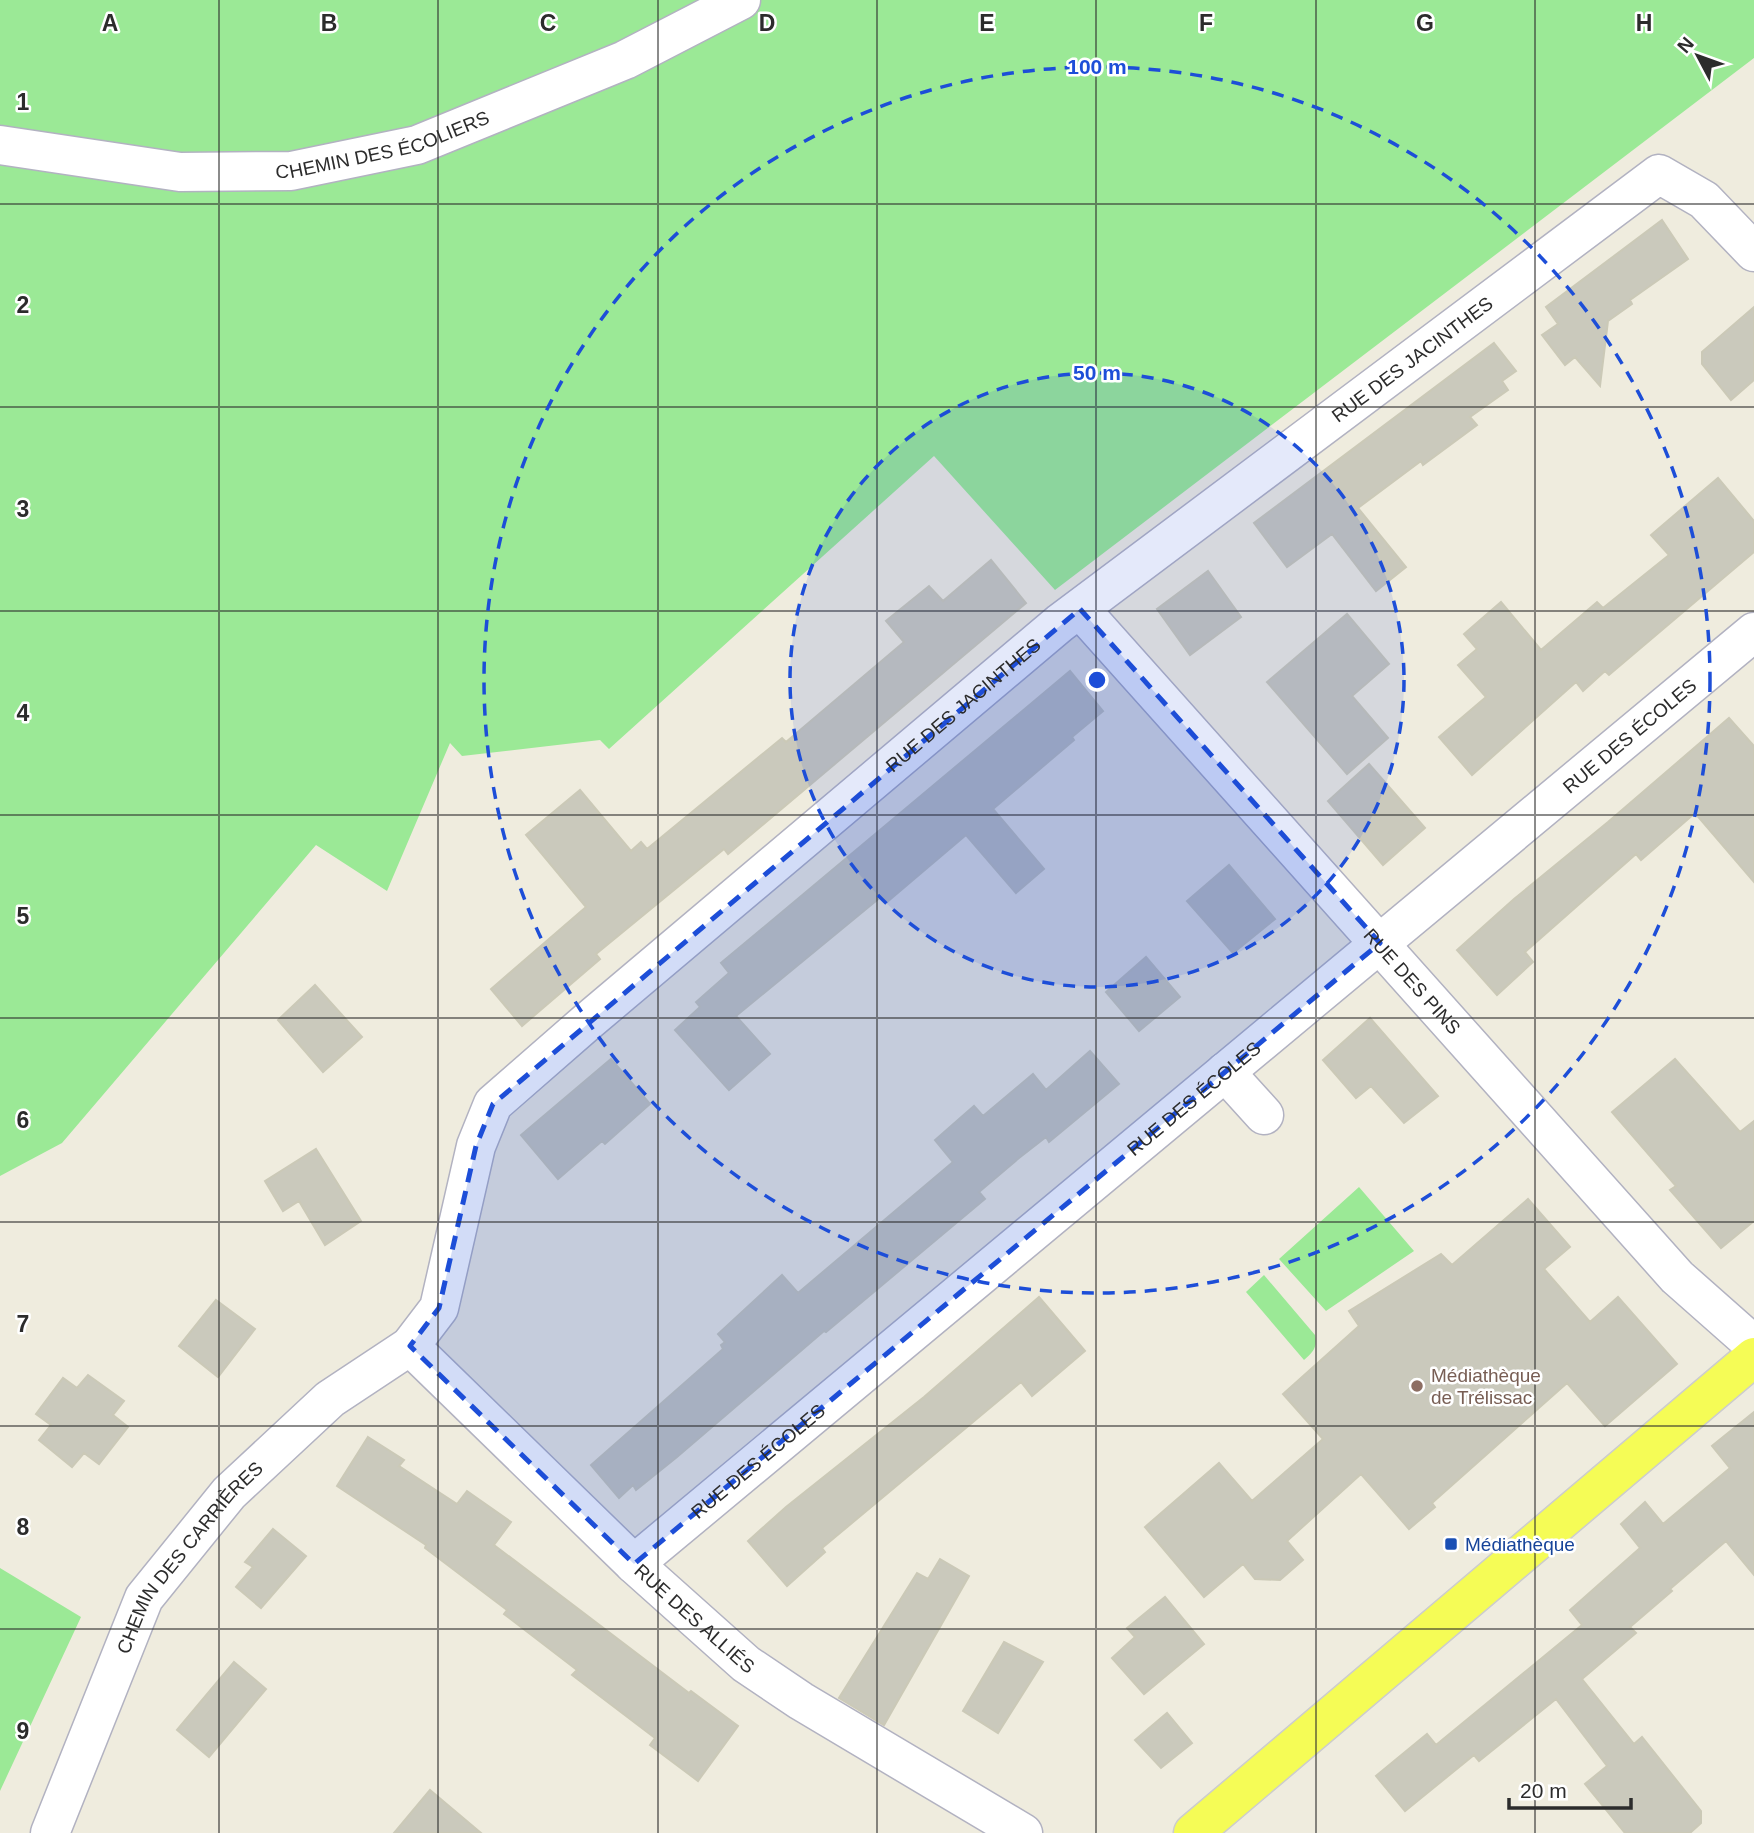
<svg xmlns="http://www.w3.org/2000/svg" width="1754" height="1833" viewBox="0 0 1754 1833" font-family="Arial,sans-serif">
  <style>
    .green { fill: #9be996 }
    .building { fill: #cac9bc; stroke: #cbc9b7; stroke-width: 2 }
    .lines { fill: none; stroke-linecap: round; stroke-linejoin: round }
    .minor-casing { stroke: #b2b2c1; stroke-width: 41 }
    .major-casing { stroke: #ccc; stroke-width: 41 }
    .minor { stroke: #fff; stroke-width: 38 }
    .major { stroke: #f5fc56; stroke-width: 38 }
    .marked { fill: #1d4ed8; fill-opacity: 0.2; stroke: #1d4ed8; stroke-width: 5; stroke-dasharray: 14 9; stroke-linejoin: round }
    .grid { fill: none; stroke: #2c2c2c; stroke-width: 2; stroke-opacity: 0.55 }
    .ring { fill: none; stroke: #1d4ed8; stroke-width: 3.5; stroke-dasharray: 12 9 }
    .education-dot { fill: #8d6e63; stroke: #fff; stroke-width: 2.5 }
    .transit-dot { fill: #1a4fb4; stroke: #fff; stroke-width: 2.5 }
    .labels { text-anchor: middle; stroke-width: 5; stroke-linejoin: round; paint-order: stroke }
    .street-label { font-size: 19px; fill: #2c2c2c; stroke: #fff }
    .education-label { font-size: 19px; fill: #785e54; stroke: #fff; text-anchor: start }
    .transit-label { font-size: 19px; fill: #164399; stroke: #fff; text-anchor: start }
    .grid-label { font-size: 23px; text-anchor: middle; font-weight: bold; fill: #2c2c2c; stroke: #fff; stroke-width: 5; stroke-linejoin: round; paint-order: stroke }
    .centre { fill: #1d4ed8; stroke: #fff; stroke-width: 3.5 }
    .ring-label { font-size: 21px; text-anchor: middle; font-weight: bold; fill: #1d4ed8; stroke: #fff; stroke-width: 5; stroke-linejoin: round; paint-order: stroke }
  </style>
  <rect width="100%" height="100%" fill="#efecde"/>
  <path class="green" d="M 0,0 L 1754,0 L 1754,58 L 1055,590 L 934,456 L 609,749 L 600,740 L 462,756 L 450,743 L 387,891 L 316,845 L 62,1143 L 0,1176 Z
    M 1359,1187 L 1414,1251 L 1326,1311 L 1279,1259 Z
    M 1264,1275 L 1315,1335 C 1317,1348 1314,1351 1304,1360 L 1246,1292 Z
    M 0,1568 L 81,1617 L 0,1791 Z"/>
  <path class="building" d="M 1662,220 L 1688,259 L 1630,300 L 1632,304 L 1608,321 L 1600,386 L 1575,357 L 1565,365 L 1542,335 L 1558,324 L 1546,307 Z
    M 1754,307 L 1754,380 L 1731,400 L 1702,364 L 1702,352 Z
    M 1494,343 L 1516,371 L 1502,381 L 1508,390 L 1470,417 L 1477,425 L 1423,465 L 1421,461 L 1358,508 L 1406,567 L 1376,591 L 1332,534 L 1287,567 L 1254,523 Z
    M 1718,478 L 1754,521 L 1754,552 L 1609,675 L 1605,671 L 1583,691 L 1576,682 L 1472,775 L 1439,737 L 1486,697 L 1458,665 L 1477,649 L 1464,634 L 1501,602 L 1541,650 L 1597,602 L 1603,608 L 1669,555 L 1651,535 Z
    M 991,560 L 1026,603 L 728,854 L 724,849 L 596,954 L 600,959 L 522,1026 L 491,989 L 586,907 L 526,835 L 580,790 L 631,851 L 641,842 L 647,849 L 782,738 L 786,742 L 904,642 L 886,621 L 929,586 L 943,601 Z
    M 1208,571 L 1241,617 L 1190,655 L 1157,609 Z
    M 1347,614 L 1389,664 L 1352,696 L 1388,738 L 1347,774 L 1267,682 Z
    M 1070,671 L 1103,711 L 1072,737 L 1074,740 L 993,809 L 1044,869 L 1016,893 L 966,835 L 887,902 L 882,896 L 736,1016 L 770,1054 L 729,1090 L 675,1030 L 700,1007 L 696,1002 L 729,973 L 721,963 Z
    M 1729,718 L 1754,746 L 1754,882 L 1695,813 L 1641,860 L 1636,854 L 1525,952 L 1533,962 L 1497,995 L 1457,950 L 1514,899 L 1608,822 Z
    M 1369,764 L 1425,828 L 1383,865 L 1328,801 Z
    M 1229,865 L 1275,919 L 1233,953 L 1187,901 Z
    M 1146,957 L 1180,997 L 1139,1031 L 1106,992 Z
    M 315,985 L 362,1037 L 323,1072 L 278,1020 Z
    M 1370,1018 L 1438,1096 L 1404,1123 L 1371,1086 L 1356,1098 L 1323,1060 Z
    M 1090,1051 L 1119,1084 L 1049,1142 L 1046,1137 L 1019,1158 L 979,1192 L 985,1199 L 826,1332 L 824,1331 L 677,1457 L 636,1490 L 633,1485 L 619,1498 L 591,1465 L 723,1349 L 721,1345 L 725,1342 L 718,1334 L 782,1275 L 798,1293 L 953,1162 L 935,1140 L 974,1106 L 983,1116 L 1033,1074 L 1046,1090 Z
    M 611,1059 L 650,1104 L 605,1144 L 602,1141 L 558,1179 L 521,1135 Z
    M 1675,1059 L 1740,1132 L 1754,1121 L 1754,1221 L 1721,1248 L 1670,1190 L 1676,1186 L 1612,1112 Z
    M 316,1149 L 361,1221 L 325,1245 L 299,1201 L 283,1211 L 265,1181 Z
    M 1528,1199 L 1570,1247 L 1544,1269 L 1590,1322 L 1618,1297 L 1677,1364 L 1605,1426 L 1567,1383 L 1432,1503 L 1435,1507 L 1409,1529 L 1361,1474 L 1287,1541 L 1303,1560 L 1280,1580 L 1255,1579 L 1243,1564 L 1204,1597 L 1145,1527 L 1219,1463 L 1252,1501 L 1323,1439 L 1283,1394 L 1359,1326 L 1349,1311 L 1441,1254 L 1452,1265 Z
    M 1039,1297 L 1085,1351 L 1032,1396 L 1021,1382 L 822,1548 L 825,1552 L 787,1586 L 748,1541 L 786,1507 L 924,1397 Z
    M 216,1300 L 255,1329 L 218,1377 L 179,1346 Z
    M 88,1375 L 124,1401 L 113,1415 L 128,1427 L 99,1464 L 84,1453 L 72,1467 L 39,1440 L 51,1425 L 36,1414 L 63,1378 L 77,1388 Z
    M 1754,1412 L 1754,1575 L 1726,1541 L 1670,1589 L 1672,1591 L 1630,1627 L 1636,1633 L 1582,1679 L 1634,1744 L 1642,1737 L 1701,1811 L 1701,1823 L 1690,1833 L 1625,1833 L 1585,1784 L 1607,1766 L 1556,1699 L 1479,1761 L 1474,1755 L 1405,1811 L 1376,1776 L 1427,1734 L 1436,1745 L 1582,1625 L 1570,1610 L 1640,1548 L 1621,1524 L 1645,1502 L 1663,1524 L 1730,1468 L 1712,1446 Z
    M 368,1437 L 404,1460 L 399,1466 L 457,1504 L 467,1491 L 511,1522 L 494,1545 L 689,1693 L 691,1691 L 738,1726 L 698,1781 L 650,1745 L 655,1738 L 572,1675 L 577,1670 L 504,1614 L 507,1610 L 425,1548 L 426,1545 L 337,1486 Z
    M 273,1529 L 306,1556 L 261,1608 L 236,1587 L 253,1567 L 245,1562 Z
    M 940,1559 L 969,1576 L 884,1725 L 839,1698 L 917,1573 L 928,1579 Z
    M 1165,1597 L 1204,1644 L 1144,1694 L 1112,1658 L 1135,1637 L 1127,1628 Z
    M 1004,1642 L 1043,1662 L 998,1733 L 963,1711 Z
    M 234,1662 L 266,1689 L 209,1757 L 177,1730 Z
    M 1167,1713 L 1192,1743 L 1161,1768 L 1135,1740 Z
    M 430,1790 L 481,1833 L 394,1833 Z"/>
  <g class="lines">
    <defs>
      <g id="minor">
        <path id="s1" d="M 0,145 L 180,172 L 291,171 L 417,145 L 625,60 L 741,0"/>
        <path id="s2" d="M 1080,609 L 1677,1277 L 1754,1345"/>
        <path d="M 1225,1072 L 1264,1115"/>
        <path id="s3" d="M 410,1346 L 634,1564 L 746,1664 L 801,1701 L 1023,1833"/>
        <path id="s4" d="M 634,1564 L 1754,632"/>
        <path id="s5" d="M 50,1833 L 144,1598 L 229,1493 L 330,1399 L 410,1346 L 439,1308 L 476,1146 L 493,1104 L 587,1022 L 1060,623 L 1659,174 L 1704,200 L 1754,252"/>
      </g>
      <path id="major" d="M 1193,1833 L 1754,1357"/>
    </defs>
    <use href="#minor" class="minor-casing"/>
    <use href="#major" class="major-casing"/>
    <use href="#minor" class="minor"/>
    <use href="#major" class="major"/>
  </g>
  <path class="marked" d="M 1080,609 L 1380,943 L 634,1564 L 410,1346 L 439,1308 L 476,1146 L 493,1104 Z"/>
  <path class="grid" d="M 219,0 L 219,1833M 438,0 L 438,1833M 658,0 L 658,1833M 877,0 L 877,1833M 1096,0 L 1096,1833M 1316,0 L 1316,1833M 1535,0 L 1535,1833M 0,204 L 1754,204M 0,407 L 1754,407M 0,611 L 1754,611M 0,815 L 1754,815M 0,1018 L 1754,1018M 0,1222 L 1754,1222M 0,1426 L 1754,1426M 0,1629 L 1754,1629"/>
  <circle cx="1097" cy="680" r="307" fill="#1d4ed8" fill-opacity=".12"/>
  <g class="ring">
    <circle cx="1097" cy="680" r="307"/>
    <circle cx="1097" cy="680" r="613"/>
  </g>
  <circle class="education-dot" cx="1417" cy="1386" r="7"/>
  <rect class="transit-dot" x="1444" y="1537" width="14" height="14" rx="3.5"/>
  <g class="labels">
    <g class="street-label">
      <text dy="7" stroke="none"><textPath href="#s1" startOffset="388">CHEMIN DES ÉCOLIERS</textPath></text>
      <text dy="7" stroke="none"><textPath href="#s5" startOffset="2065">RUE DES JACINTHES</textPath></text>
      <text dy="7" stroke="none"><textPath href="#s5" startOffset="1498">RUE DES JACINTHES</textPath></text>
      <text dy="7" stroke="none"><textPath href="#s4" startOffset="1295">RUE DES ÉCOLES</textPath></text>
      <text dy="7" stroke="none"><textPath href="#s2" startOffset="499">RUE DES PINS</textPath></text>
      <text dy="7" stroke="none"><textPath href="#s4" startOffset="728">RUE DES ÉCOLES</textPath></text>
      <text dy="7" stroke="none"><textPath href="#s4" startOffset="161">RUE DES ÉCOLES</textPath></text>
      <text dy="7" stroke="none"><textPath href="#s5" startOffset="312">CHEMIN DES CARRIÈRES</textPath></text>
      <text dy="7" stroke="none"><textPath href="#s3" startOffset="394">RUE DES ALLIÉS</textPath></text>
    </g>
    <g class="education-label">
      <text x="1431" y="1382">Médiathèque<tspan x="1431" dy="22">de Trélissac</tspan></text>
    </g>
    <g class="transit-label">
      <text x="1465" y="1551">Médiathèque</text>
    </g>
  </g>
  <g class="grid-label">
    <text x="110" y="31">A</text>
    <text x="329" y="31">B</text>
    <text x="548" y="31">C</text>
    <text x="767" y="31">D</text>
    <text x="987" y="31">E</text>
    <text x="1206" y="31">F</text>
    <text x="1425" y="31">G</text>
    <text x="1644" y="31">H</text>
    <text x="23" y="110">1</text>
    <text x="23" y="313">2</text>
    <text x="23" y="517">3</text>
    <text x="23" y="721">4</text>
    <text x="23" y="924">5</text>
    <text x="23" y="1128">6</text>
    <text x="23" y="1332">7</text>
    <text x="23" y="1535">8</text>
    <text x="23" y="1739">9</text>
  </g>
  <circle cx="1097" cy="680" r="10" class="centre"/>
  <g class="ring-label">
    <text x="1097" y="74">100 m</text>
    <text x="1097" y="380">50 m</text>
  </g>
  <g transform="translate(1698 56) rotate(311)" stroke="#ffffff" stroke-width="5" paint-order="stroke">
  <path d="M0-5L12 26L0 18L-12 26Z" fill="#2c2c2c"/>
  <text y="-10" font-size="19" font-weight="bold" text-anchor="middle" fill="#2c2c2c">N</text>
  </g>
  <path d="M1509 1798v10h122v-10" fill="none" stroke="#2c2c2c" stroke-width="3.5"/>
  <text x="1520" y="1798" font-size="21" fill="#2c2c2c" stroke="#ffffff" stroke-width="5" paint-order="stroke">20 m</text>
</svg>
